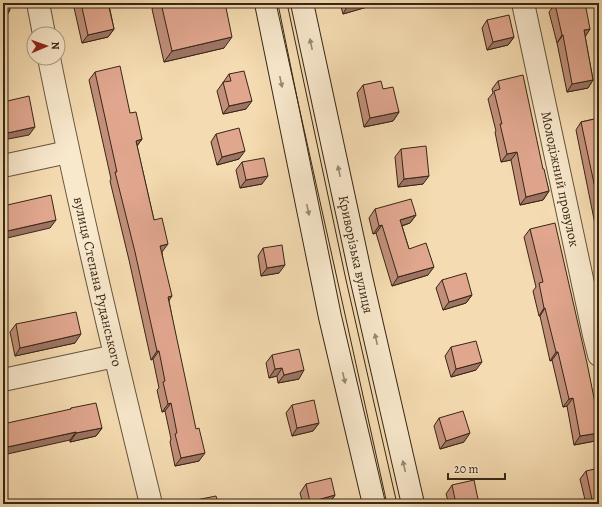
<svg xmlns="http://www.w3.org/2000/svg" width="602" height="507" viewBox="0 0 602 507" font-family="Alegreya,serif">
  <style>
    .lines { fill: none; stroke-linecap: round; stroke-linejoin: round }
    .street-casing { stroke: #66543d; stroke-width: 24 }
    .secondary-casing { stroke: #372716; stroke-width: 24 }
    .street { stroke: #f8e8cc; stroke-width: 22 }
    .secondary { stroke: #f8e8cc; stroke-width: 22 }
    .tram { stroke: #372716; stroke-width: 1 }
    .wall { fill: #c18f7a; stroke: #372716 }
    .shaded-wall { fill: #9d7463; stroke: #372716 }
    .building { fill: #e0a68e; stroke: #372716 }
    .oneway { fill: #988871 }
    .labels { text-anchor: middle; stroke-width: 3.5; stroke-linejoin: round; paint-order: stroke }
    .street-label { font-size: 14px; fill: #372716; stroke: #f8e8cc }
  </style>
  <rect width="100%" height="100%" fill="#f5dbb1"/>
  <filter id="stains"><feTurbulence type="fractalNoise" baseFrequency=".005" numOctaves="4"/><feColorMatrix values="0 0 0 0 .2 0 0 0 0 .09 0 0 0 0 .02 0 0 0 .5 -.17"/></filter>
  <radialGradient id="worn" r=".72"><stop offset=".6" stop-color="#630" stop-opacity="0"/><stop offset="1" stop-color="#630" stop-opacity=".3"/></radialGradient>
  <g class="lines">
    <defs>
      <g id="street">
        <path d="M 38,3 L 44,34"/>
        <path id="s1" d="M 523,3 L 594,335 L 599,355"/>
        <path id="s2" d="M 49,58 C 79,207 115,356 151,504"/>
        <path d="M 3,166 L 68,152"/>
        <path d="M 3,380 L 115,356"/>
      </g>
      <g id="secondary">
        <path d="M 266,3 L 330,317 L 374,504"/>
        <path id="s3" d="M 302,3 L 361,277 L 413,504"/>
      </g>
    </defs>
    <use href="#street" class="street-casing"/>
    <use href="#secondary" class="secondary-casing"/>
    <use href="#street" class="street"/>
    <use href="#secondary" class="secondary"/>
    <path class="tram" d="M 276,3 L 387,504
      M 287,3 L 346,280 L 397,504"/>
  </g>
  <path class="wall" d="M 73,3 L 110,3 L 109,5 L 114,29 L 108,37 L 82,43 Z
    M 156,3 L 225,3 L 224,48 L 164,62 L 152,9 Z
    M 340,3 L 369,3 L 367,7 L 343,14 Z
    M 555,4 L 590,29 L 585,36 L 593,80 L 588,88 L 567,92 L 557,43 L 549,12 Z
    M 487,20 L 514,37 L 508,45 L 487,50 L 482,28 Z
    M 95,72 L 130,113 L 142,139 L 137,146 L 154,220 L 162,252 L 169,301 L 199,461 L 175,466 L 170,442 L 171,439 L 165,411 L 162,412 L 157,390 L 159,388 L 153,359 L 151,360 L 129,260 L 110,181 L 111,179 L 89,80 Z
    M 229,74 L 246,109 L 223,114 L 217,91 Z
    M 498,81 L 543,169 L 549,191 L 543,200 L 520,205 L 511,160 L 501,162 L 495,132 L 496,131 L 488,99 L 493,93 L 492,89 Z
    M 363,85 L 383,89 L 399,112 L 393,121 L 364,127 L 357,93 Z
    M 599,118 L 599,244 L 576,130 L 581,122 Z
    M 216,134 L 239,159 L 217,165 L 211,142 Z
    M 401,149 L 423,184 L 398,187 L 395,157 Z
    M 242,162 L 262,184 L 240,188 L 236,170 Z
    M 375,209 L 416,215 L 410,223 L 402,226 L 409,249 L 428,275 L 392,286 L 376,233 L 373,234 L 369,218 Z
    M 530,229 L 595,441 L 574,445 L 567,406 L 563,407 L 552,360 L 550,361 L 540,316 L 539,316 L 533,291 L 536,287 L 524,237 Z
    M 263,248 L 279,273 L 261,276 L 258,256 Z
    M 442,280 L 472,295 L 466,303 L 443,310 L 436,288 Z
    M 16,324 L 75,343 L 15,356 L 10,332 Z
    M 451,347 L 476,370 L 451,377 L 445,356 Z
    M 272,355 L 299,379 L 278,383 L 277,376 L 269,378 L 266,363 Z
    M 292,405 L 319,423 L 313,431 L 292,436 L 286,413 Z
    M 71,408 L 102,428 L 96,436 L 70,442 L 70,410 Z
    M 439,418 L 464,442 L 440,449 L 434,426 Z
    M 586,471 L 599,504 L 586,504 L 580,479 Z
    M 306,484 L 335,495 L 329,504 L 303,504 L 300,493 Z
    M 452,485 L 479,504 L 449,504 L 446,494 Z"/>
  <path class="shaded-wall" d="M 357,3 L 369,3 L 367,7 L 343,14 L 348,5 Z
    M 10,10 L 5,19 L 3,19 L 3,12 Z
    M 114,29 L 108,37 L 82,43 L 88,35 Z
    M 590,29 L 585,37 L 584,30 Z
    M 562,35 L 563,35 L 557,43 Z
    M 232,37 L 224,48 L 164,62 L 172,51 Z
    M 514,37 L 508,45 L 487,50 L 493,42 Z
    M 593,80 L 588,88 L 567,92 L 572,84 Z
    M 252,101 L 246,109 L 223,114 L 229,106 Z
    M 399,112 L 393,121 L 364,127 L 370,118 Z
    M 35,127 L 29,135 L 3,140 L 3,134 Z
    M 142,139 L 136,147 L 136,141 Z
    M 245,151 L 239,159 L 217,165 L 222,157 Z
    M 517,152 L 511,160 L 501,162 L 507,154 Z
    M 268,176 L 262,184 L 240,188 L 246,180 Z
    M 429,176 L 423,184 L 398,187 L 404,179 Z
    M 549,191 L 543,200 L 520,205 L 526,197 Z
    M 416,215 L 410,223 L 394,228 L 400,220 Z
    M 56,220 L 50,228 L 3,239 L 3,232 Z
    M 382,225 L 376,233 L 373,234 L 379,226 Z
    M 168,244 L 162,252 L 155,254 L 160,246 Z
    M 285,265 L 279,273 L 261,276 L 267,268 Z
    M 434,267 L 428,275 L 392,286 L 398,277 Z
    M 472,295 L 466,303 L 443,310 L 449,302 Z
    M 172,296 L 166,305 L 168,297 Z
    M 544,308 L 545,308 L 540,316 L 539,316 Z
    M 81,334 L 75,343 L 15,356 L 20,348 Z
    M 157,351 L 159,351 L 153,359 L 151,360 Z
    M 556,352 L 558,352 L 552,360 L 550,361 Z
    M 482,362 L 476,370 L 451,377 L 456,369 Z
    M 282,368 L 277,376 L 269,378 L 275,369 Z
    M 304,370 L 299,379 L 278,383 L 284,375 Z
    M 573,398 L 567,406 L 563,407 L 569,399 Z
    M 171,403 L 165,411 L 162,412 L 168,404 Z
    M 319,423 L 313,431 L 292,436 L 297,428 Z
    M 102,428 L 96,436 L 70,442 L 76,433 Z
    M 76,432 L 70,440 L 3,455 L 3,448 Z
    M 470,433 L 464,442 L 440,449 L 446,441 Z
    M 599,433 L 599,435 L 595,441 L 574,445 L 580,436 Z
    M 205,453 L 199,461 L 175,466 L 181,458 Z
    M 335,495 L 329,504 L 308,504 L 310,502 Z"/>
  <path class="building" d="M 3,3 L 9,3 L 10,10 L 3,12 Z
    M 81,3 L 108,3 L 114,29 L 88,35 Z
    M 161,3 L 225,3 L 232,37 L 172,51 Z
    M 348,3 L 357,3 L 348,5 Z
    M 559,3 L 585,3 L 590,29 L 584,30 L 593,80 L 572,84 L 563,35 L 562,35 L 555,4 Z
    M 509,15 L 514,37 L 493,42 L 487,20 Z
    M 120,66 L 130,113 L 136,112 L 142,139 L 136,141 L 154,220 L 162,218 L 168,244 L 160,246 L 172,296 L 168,297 L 196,429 L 199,428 L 205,453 L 181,458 L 175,434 L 177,433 L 171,403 L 168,404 L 163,382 L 165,381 L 159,351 L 157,351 L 135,252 L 115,172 L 117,172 L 95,72 Z
    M 244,71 L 252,101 L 229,106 L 223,82 L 231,81 L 229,74 Z
    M 523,75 L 543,169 L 544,169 L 549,191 L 526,197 L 517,152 L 507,154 L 500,124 L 502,124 L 494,91 L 500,89 L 498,81 Z
    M 381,81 L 383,89 L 393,87 L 399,112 L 370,118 L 363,85 Z
    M 29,96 L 35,127 L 3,134 L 3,102 Z
    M 599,118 L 599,207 L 581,122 Z
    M 239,128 L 245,151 L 222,157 L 216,134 Z
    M 426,146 L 429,176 L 404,179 L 401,149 Z
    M 264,158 L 268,176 L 246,180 L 242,162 Z
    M 51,195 L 56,220 L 3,232 L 3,206 Z
    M 411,199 L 416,215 L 400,220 L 409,249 L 426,243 L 434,267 L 398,277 L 382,225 L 379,226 L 375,209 Z
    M 555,223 L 587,363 L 599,423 L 599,433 L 580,436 L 573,398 L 569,399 L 558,352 L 556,352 L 545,308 L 544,308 L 539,283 L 543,282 L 530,229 Z
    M 282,245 L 285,265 L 267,268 L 263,248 Z
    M 466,273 L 472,295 L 449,302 L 442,280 Z
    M 76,312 L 81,334 L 20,348 L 16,324 Z
    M 476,341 L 482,362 L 456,369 L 451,347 Z
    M 299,349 L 304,370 L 284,375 L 282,368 L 275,369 L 272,355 Z
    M 314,400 L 319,423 L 297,428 L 292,405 Z
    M 96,403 L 102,428 L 76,433 L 76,432 L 3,448 L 3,424 L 71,409 L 71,408 Z
    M 463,411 L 470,433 L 446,441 L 439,418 Z
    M 599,468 L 599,504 L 593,504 L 586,471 Z
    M 331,478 L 335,495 L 310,502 L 306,484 Z
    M 474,480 L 479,504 L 456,504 L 452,485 Z
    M 216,496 L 218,504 L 191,504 L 191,501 Z"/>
  <defs><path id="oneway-solid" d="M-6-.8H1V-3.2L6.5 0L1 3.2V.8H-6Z"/></defs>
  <g class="oneway">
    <use href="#oneway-solid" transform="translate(311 44) rotate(-102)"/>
    <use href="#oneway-solid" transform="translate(281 82) rotate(78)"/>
    <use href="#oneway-solid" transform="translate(339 171) rotate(-102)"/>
    <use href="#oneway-solid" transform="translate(308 210) rotate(78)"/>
    <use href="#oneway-solid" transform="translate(376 339) rotate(-103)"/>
    <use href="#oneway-solid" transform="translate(344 378) rotate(77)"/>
    <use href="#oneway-solid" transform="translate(404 466) rotate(-103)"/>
  </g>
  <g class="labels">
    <g class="street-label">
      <text dy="5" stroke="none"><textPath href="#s1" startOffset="180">Молодіжний провулок</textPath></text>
      <text dy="5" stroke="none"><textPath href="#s3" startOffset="257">Криворізька вулиця</textPath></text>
      <text dy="5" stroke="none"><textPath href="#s2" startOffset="229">вулиця Степана Руданського</textPath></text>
    </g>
  </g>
  <rect width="602" height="507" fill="none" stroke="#f5dbb1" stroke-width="16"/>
  <rect x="4" y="4" width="594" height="499" fill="none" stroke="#372716" stroke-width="2"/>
  <rect x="8" y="8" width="586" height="491" fill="none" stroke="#372716"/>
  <g transform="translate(46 46) rotate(88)"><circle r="19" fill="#f8e8cc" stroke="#ab9b83"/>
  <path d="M0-3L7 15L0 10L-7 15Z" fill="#8f2418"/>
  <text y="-6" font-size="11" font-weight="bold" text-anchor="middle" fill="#372716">N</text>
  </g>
  <path d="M448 473v6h57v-6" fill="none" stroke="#372716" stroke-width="2"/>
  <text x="454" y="473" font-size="12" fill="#372716" stroke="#f8e8cc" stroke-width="3" paint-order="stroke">20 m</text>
  <rect width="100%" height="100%" filter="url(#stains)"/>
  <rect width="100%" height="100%" fill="url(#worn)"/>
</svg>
